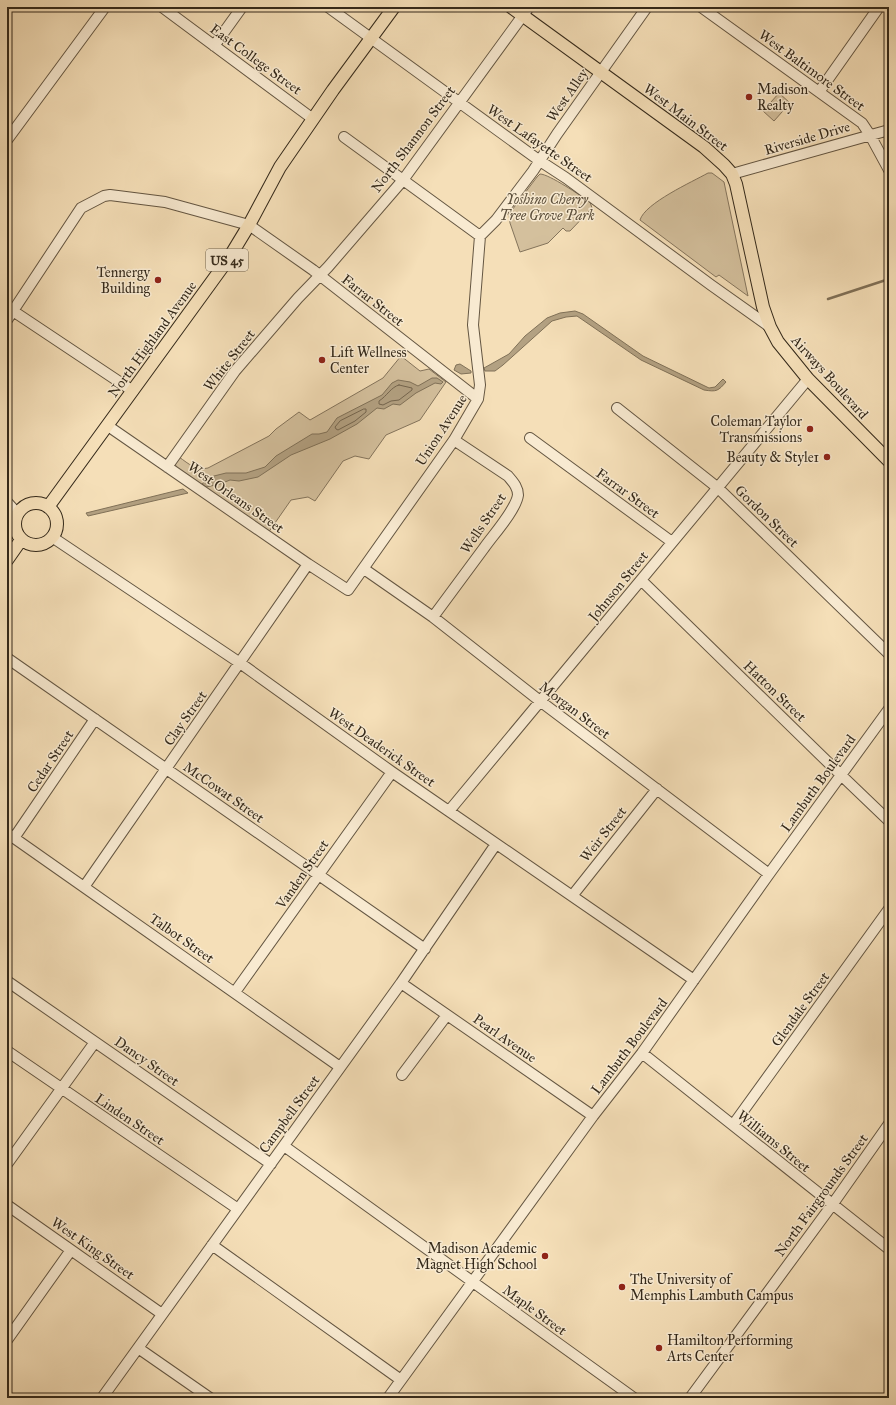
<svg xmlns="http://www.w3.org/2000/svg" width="896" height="1405" viewBox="0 0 896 1405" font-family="'IM FELL Great Primer',serif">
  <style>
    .green { fill: #d4c09d; stroke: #84745c }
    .water { fill: #b3a182; stroke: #807158 }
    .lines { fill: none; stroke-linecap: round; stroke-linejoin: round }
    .shore { stroke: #74654e; stroke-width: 1 }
    .stream { stroke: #807158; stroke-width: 2.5 }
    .minor-casing { stroke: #645642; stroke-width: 12 }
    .major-casing { stroke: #34291a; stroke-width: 14 }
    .minor { stroke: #f8ead1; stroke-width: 10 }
    .major { stroke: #f5dfb8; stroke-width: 12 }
    .poi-dot { fill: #8f2418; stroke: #f8ead1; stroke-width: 1.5 }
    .labels { text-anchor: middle; stroke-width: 3; stroke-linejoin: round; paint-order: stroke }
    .shield { fill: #f8ead1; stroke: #6f6351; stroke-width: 1 }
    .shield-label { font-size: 13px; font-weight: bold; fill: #34291a }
    .street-label { font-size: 14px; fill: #34291a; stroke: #f8ead1 }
    .poi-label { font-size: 14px; fill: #34291a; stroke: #f8ead1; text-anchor: start }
    .park-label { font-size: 14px; font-style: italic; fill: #5c4f3b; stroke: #f8ead1 }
  </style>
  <rect width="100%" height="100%" fill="#f5dfb8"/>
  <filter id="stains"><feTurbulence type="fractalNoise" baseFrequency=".005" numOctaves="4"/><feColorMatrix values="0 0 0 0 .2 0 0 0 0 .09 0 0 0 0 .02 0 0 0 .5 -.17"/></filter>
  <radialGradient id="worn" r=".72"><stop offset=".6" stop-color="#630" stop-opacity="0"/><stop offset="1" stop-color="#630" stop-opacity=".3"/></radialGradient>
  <path class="green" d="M 779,93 L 790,103 L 774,121 L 763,111 Z
    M 708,173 L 712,173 L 724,182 L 748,296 L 719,275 L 716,277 L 640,220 C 645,203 692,182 708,173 Z
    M 540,174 C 549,174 581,196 590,202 L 592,208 L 570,231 L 566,231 L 563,228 L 548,243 L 520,252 L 510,223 L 509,214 L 537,177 Z
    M 401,356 L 420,371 L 429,369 L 446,382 L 420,420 L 386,435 L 369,459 L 355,456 L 343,461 L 315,501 L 308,497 L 291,500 L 268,533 L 177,470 L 175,463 L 179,457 C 189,464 196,471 208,468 L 269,436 L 276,429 L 299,412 L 310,420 L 383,378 Z"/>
  <path class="water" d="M 575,311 L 583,314 L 643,356 L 709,388 L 715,387 L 723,379 L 726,382 C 718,391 717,392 704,390 L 641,360 L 577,316 L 566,317 L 552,321 L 503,365 L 495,371 L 485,371 L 484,368 L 509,354 L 525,336 L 547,318 L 560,313 Z
    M 460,364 L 471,371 L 471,373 L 461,374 L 454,370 L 456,365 Z
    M 432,378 L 437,378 L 443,382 L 441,384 L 435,383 L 416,393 L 400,405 L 393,404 L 384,409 L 377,408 L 357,424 L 330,439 L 291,455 L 258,477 L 239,481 L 230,480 L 220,484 L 206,487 L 202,484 L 210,477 L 226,473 L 246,473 L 265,467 L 276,456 L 312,434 L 319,434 L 327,432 L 337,418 L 382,395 L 392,383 L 398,380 L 410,382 L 418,386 Z
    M 183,489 L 188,493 L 88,516 L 86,513 Z"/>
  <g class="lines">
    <path class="shore" d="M 399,385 L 412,388 L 412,390 L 399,400 L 391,401 L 383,405 L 379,404 L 379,401 C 387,396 391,387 399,385 Z
      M 364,409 L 366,409 L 366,412 L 355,421 L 338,430 L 336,429 L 335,427 L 340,421 Z"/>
    <path class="stream" d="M 828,299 L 889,279"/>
    <defs>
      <path id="minor" d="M 162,7 L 313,119
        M 328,7 L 540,161 L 566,178 L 711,285 L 770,327
        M 701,7 L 862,123 L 870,135 L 889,170
        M 214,46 L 242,7
        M 819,92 L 879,7
        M 344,137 L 480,236
        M 7,140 L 105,7
        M 732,174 L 889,130
        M 480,236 L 496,220 L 533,171 L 557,134 L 647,7
        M 13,311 L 133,391
        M 7,320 L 81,208 L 104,196 L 110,195 L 165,202 L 249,225 L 313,270 L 478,399
        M 617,408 L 718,488 L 889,654
        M 108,426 L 308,564 L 348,590 L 454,440 L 478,399 L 480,385 L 473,325 L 480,236
        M 530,438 L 672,542
        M 167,467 L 235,371 L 298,298 L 328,267 L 403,180 L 529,7
        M 7,502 L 17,513
        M 52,537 L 240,663 L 392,772 L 694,980
        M 364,569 L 433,617 L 540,701 L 769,874
        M 641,580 L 841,775 L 889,821
        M 433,617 C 450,594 467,571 484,548 C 493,535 516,510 518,495 C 518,487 513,482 508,476 L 454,440
        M 7,658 L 425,949
        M 449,811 L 808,379
        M 7,833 L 340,1067
        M 14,838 L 95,719
        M 84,887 L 308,564
        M 572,896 L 657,789
        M 7,981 L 271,1164
        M 401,983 L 593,1116
        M 235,992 L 392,772
        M 7,1051 L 238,1209
        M 642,1053 L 889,1249
        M 402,1075 L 447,1015
        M 733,1125 L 889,909
        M 284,1146 L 634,1398
        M 7,1164 L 95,1042
        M 7,1205 L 162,1314
        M 212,1245 L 401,1380
        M 7,1340 L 71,1250
        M 138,1348 L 210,1398
        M 102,1398 L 401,983 L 496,844
        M 388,1398 L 593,1116 L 642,1053 L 769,874 L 889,709
        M 690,1398 L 832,1205 L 889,1124"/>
      <path id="major" d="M 511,7 L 704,147 L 724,165 L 732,174 L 736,184 L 763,307 L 770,327 L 778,342 L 808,379 L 889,461
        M15 524a21 21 0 1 1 42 0a21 21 0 1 1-42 0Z
        M 48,507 L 229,258 L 249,225 L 280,167 L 333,90 L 394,7
        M 7,560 L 21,540"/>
    </defs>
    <use href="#minor" class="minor-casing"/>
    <use href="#major" class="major-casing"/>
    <use href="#minor" class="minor"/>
    <use href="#major" class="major"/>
  </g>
  <g class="poi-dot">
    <circle cx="749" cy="97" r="4"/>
    <circle cx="158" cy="280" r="4"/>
    <circle cx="322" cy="360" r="4"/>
    <circle cx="810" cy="429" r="4"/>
    <circle cx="827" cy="457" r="4"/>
    <circle cx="545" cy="1256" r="4"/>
    <circle cx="622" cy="1287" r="4"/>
    <circle cx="659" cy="1348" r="4"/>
  </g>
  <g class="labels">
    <rect class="shield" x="206" y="249" width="42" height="22" rx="3"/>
    <g class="shield-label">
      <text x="227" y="265">US 45</text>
    </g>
    <g class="street-label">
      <text transform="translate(256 59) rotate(36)" y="5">East College Street</text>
      <text transform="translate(812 70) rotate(36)" y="5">West Baltimore Street</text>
      <text transform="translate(567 95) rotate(-55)" y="5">West Alley</text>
      <text transform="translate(686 117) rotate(37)" y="5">West Main Street</text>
      <text transform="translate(807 138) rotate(-16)" y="5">Riverside Drive</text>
      <text transform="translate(413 139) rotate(-53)" y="5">North Shannon Street</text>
      <text transform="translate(540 143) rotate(35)" y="5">West Lafayette Street</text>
      <text transform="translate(373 300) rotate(38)" y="5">Farrar Street</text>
      <text transform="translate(152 339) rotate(-54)" y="5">North Highland Avenue</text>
      <text transform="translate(229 360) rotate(-52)" y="5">White Street</text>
      <text transform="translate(830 377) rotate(48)" y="5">Airways Boulevard</text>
      <text transform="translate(441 430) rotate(-57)" y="5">Union Avenue</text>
      <text transform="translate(628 493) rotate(36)" y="5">Farrar Street</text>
      <text transform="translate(236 497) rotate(35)" y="5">West Orleans Street</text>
      <text transform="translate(767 516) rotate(44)" y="5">Gordon Street</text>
      <text transform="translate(483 523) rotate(-56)" y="5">Wells Street</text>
      <text transform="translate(618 586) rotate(-51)" y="5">Johnson Street</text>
      <text transform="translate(775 691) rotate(44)" y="5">Hatton Street</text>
      <text transform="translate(575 710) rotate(37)" y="5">Morgan Street</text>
      <text transform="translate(185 718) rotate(-55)" y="5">Clay Street</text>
      <text transform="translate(382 747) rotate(35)" y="5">West Deaderick Street</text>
      <text transform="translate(50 761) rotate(-56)" y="5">Cedar Street</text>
      <text transform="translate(818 783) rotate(-54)" y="5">Lambuth Boulevard</text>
      <text transform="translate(224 792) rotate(35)" y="5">McCowat Street</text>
      <text transform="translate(603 834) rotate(-52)" y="5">Weir Street</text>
      <text transform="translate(302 874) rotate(-55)" y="5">Vanden Street</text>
      <text transform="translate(182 938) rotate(35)" y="5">Talbot Street</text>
      <text transform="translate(800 1009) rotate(-54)" y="5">Glendale Street</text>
      <text transform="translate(505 1038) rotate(35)" y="5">Pearl Avenue</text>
      <text transform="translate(629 1046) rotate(-53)" y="5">Lambuth Boulevard</text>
      <text transform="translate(147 1061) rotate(35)" y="5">Dancy Street</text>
      <text transform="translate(289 1114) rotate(-54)" y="5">Campbell Street</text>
      <text transform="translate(130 1119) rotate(34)" y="5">Linden Street</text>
      <text transform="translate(774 1141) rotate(39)" y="5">Williams Street</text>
      <text transform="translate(821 1195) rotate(-54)" y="5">North Fairgrounds Street</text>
      <text transform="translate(93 1248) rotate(35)" y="5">West King Street</text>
      <text transform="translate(535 1310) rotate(36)" y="5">Maple Street</text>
    </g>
    <g class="poi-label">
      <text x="757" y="94">Madison<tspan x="757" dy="16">Realty</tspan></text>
      <text x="150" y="277" text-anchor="end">Tennergy<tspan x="150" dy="16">Building</tspan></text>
      <text x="330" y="357">Lift Wellness<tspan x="330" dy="16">Center</tspan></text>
      <text x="802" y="426" text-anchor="end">Coleman Taylor<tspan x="802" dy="16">Transmissions</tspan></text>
      <text x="819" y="462" text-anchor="end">Beauty &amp; Style1</text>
      <text x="537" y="1253" text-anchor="end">Madison Academic<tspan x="537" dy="16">Magnet High School</tspan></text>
      <text x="630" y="1284">The University of<tspan x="630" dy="16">Memphis Lambuth Campus</tspan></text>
      <text x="667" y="1345">Hamilton Performing<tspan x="667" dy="16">Arts Center</tspan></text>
    </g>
    <g class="park-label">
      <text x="547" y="204">Yoshino Cherry<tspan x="547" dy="16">Tree Grove Park</tspan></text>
    </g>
  </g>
  <rect width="896" height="1405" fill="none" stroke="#f5dfb8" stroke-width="24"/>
  <rect x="8" y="8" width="880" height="1389" fill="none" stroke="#34291a" stroke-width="2"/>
  <rect x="12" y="12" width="872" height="1381" fill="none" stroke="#34291a"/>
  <rect width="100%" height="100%" filter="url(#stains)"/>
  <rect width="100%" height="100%" fill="url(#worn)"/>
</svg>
